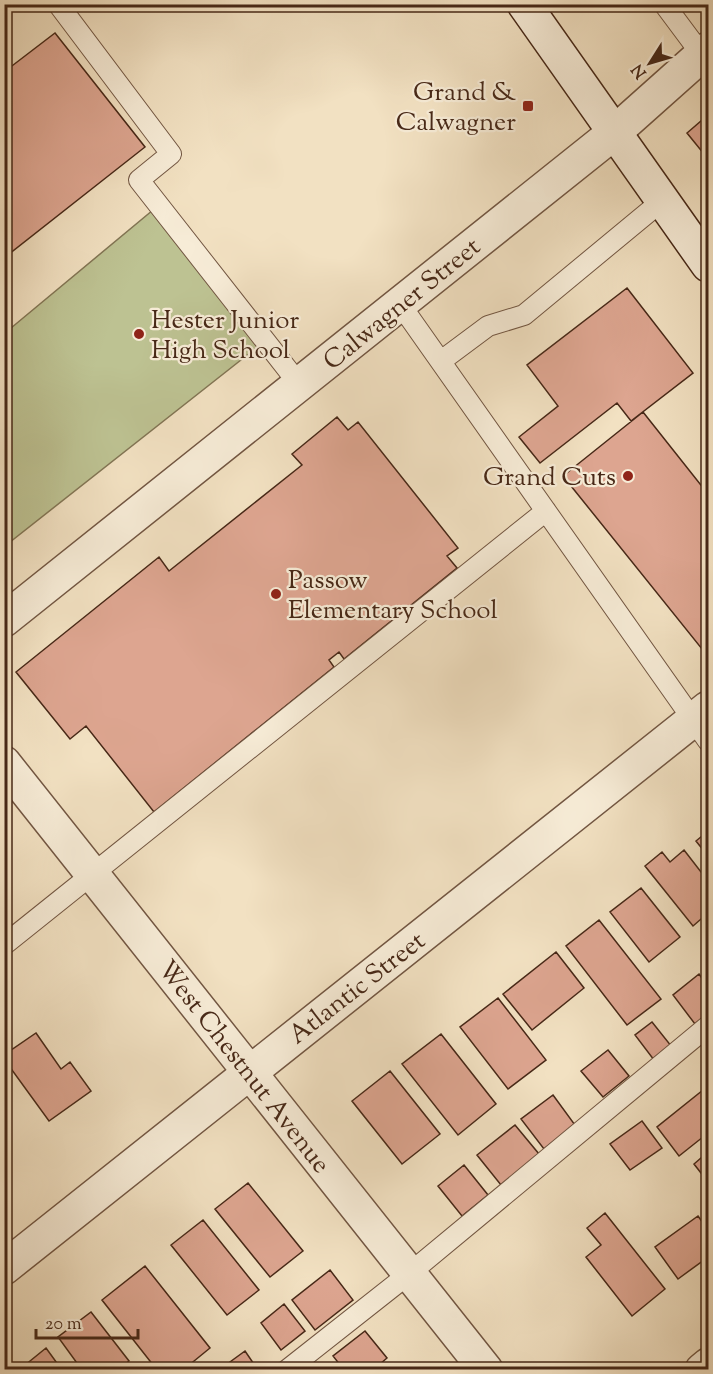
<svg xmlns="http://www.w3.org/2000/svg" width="713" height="1374" viewBox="0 0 713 1374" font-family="'Sorts Mill Goudy',serif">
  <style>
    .grass { fill: #bdc292; stroke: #827554; stroke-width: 1.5 }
    .building { fill: #dda590; stroke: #472817; stroke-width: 1.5 }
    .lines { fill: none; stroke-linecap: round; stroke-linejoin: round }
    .service-casing { stroke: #725642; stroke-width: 22 }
    .minor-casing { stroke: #725642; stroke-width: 36 }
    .secondary-casing { stroke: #472817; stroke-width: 36 }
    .service { stroke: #f7ecd7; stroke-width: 20 }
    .minor { stroke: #f7ecd7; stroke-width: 33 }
    .secondary { stroke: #f7ecd7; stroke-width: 33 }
    .poi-dot { fill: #8f2418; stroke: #f7ecd7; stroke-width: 2 }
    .labels { text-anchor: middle; stroke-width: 4.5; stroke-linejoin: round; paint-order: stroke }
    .poi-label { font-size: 26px; fill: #472817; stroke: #f7ecd7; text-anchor: end }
    .street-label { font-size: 26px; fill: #472817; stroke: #f7ecd7 }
  </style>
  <rect width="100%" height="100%" fill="#f2e1c2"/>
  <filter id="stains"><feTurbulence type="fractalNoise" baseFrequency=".00333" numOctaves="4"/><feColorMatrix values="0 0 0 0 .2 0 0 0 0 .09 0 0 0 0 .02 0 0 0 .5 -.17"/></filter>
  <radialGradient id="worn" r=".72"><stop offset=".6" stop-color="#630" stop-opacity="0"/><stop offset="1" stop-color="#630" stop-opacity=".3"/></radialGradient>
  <path class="grass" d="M 159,205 L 265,341 L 5,546 L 5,333 Z"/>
  <path class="building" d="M 55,33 L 145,147 L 4,258 L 4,72 Z
    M 708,115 L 708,159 L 687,133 Z
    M 627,288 L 693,373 L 631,421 L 617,403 L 540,463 L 519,437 L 558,406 L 527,365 Z
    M 643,412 L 708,494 L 708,652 L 706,654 L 563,476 Z
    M 337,417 L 348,430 L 358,422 L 458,548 L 447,556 L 457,568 L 344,659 L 339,652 L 329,660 L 334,667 L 154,812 L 86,726 L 70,739 L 16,672 L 159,557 L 169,571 L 302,465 L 292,454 Z
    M 708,831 L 708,856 L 696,841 Z
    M 684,850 L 708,881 L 708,913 L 693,926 L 645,866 L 662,852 L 670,862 Z
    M 641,888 L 680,937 L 649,962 L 610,912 Z
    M 599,920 L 661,999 L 627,1025 L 566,946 Z
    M 556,952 L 584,988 L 532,1030 L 503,994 Z
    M 699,974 L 708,987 L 708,1014 L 695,1024 L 673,995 Z
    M 498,998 L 546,1060 L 508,1089 L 460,1027 Z
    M 652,1022 L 672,1047 L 654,1060 L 635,1035 Z
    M 36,1033 L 61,1069 L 70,1062 L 91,1091 L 49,1121 L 4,1059 L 4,1055 Z
    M 441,1034 L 496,1104 L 458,1135 L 402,1064 Z
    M 608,1050 L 629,1076 L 603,1097 L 581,1071 Z
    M 390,1071 L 440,1134 L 402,1164 L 352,1101 Z
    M 708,1086 L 708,1133 L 679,1156 L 657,1127 Z
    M 553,1095 L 575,1125 L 544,1149 L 521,1119 Z
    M 642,1121 L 662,1148 L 630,1170 L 610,1144 Z
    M 515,1125 L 539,1154 L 501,1185 L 477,1155 Z
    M 708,1152 L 708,1182 L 694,1164 Z
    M 464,1165 L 488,1195 L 462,1216 L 438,1186 Z
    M 248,1183 L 303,1251 L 270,1277 L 215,1209 Z
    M 605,1213 L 665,1289 L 632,1316 L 586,1257 L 601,1245 L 587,1228 Z
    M 698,1216 L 708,1230 L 708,1257 L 678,1279 L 655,1247 Z
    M 203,1220 L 259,1290 L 227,1315 L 171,1245 Z
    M 145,1266 L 210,1348 L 183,1370 L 157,1370 L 102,1300 Z
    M 330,1270 L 353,1300 L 315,1330 L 292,1300 Z
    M 284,1304 L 305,1331 L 281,1350 L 261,1323 Z
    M 91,1312 L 129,1361 L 118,1370 L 82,1370 L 58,1337 Z
    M 365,1331 L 387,1358 L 373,1370 L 344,1370 L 333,1356 Z
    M 46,1348 L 62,1370 L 19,1370 Z
    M 245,1351 L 258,1370 L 219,1370 Z"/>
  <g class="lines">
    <defs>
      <path id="service" d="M 58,4 L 171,154 L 139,180 L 299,384
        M 664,4 L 702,55
        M 400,304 L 708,741
        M 441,361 L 488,326 L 524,315 L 663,200
        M 4,945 L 546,511
        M 287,1370 L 410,1273 L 708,1026"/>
      <path id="minor" d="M 4,620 L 615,132 L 708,49
        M 4,763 L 486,1370
        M 4,1268 L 708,708
        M 702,1370 L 708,1365"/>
      <path id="secondary" d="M 524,4 L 708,265"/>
    </defs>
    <use href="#service" class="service-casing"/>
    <use href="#minor" class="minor-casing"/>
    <use href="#secondary" class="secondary-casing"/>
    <use href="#service" class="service"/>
    <use href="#minor" class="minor"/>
    <use href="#secondary" class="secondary"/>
  </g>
  <g class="poi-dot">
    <rect x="522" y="100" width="12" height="12" rx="3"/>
    <circle cx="139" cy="334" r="6"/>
    <circle cx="628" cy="476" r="6"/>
    <circle cx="276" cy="594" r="6"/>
  </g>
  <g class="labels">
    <g class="poi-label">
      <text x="516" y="100">Grand &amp;<tspan x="516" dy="30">Calwagner</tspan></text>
      <text x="151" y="328" text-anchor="start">Hester Junior<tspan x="151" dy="30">High School</tspan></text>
      <text x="616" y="485">Grand Cuts</text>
      <text x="288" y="588" text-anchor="start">Passow<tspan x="288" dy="30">Elementary School</tspan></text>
    </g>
    <g class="street-label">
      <text transform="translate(401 303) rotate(-39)" y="9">Calwagner Street</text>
      <text transform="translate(356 987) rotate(-38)" y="9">Atlantic Street</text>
      <text transform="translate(245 1066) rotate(52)" y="9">West Chestnut Avenue</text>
    </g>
  </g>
  <rect width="713" height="1374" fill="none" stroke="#f2e1c2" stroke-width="24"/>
  <rect x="6" y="6" width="701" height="1362" fill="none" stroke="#472817" stroke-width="3"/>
  <rect x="12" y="12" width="689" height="1350" fill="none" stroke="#472817" stroke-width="1.5"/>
  <g transform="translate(650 63) rotate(233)" stroke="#f7ecd7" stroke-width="4.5" paint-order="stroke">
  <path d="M0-4.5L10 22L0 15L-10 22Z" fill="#472817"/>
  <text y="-9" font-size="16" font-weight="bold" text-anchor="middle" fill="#472817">N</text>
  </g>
  <path d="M36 1329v9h102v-9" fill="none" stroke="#472817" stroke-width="3"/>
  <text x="45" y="1329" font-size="18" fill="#472817" stroke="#f7ecd7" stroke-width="4.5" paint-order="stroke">20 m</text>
  <rect width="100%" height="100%" filter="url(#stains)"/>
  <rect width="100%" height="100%" fill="url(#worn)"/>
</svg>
